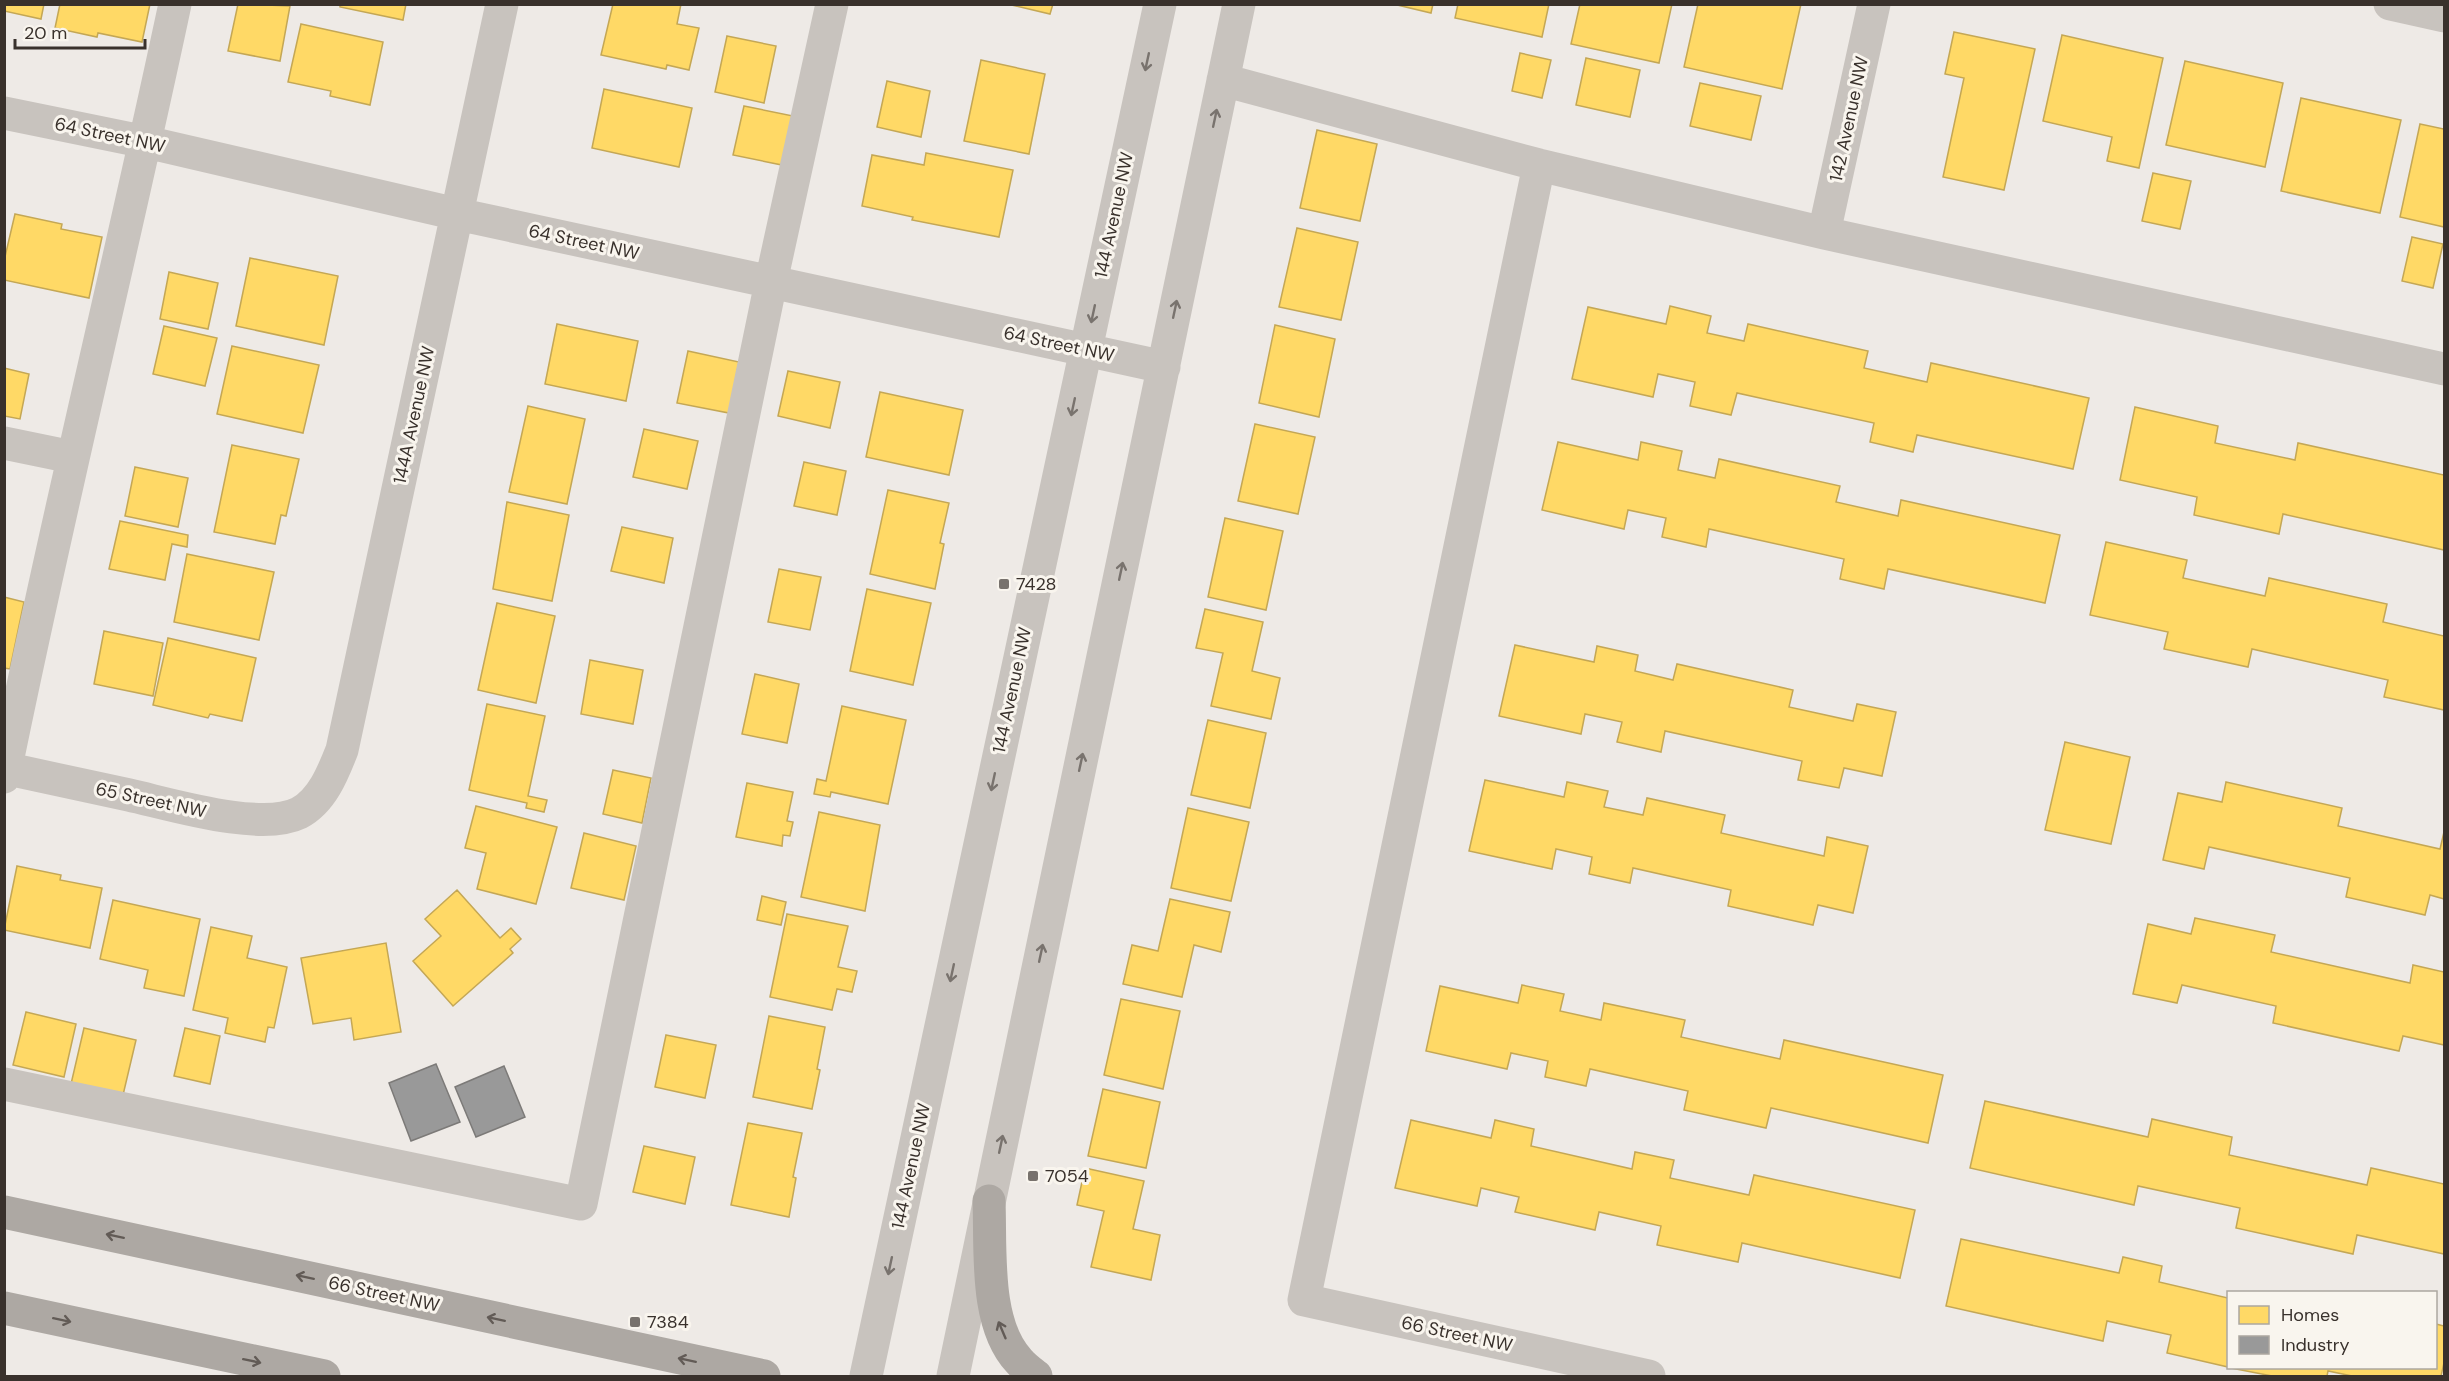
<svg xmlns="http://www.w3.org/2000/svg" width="2449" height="1381" viewBox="0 0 2449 1381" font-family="'DM Sans',sans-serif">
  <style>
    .homes { fill: #ffd966; stroke: #c4a755; stroke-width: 1.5 }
    .industry { fill: #999; stroke: #7c7a78; stroke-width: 1.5 }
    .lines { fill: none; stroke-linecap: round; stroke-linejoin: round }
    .minor { stroke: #c8c3be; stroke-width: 33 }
    .major { stroke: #ada8a3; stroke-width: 33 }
    .oneway { stroke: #79736e }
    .oneway2 { stroke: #625b56 }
    .poi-dot { fill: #78726d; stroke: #f9f5ee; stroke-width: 2 }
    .labels { text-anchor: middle; stroke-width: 6; stroke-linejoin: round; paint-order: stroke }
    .street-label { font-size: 18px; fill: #39312c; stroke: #f9f5ee }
    .poi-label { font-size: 18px; fill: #39312c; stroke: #f9f5ee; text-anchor: start }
  </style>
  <rect width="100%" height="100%" fill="#eeeae6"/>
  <path class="homes" d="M 4,4 L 44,4 L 41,19 L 4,11 Z
    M 60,4 L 150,4 L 142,42 L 98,33 L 97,37 L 55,28 Z
    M 238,4 L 290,6 L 280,61 L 228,51 Z
    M 340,4 L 406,4 L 403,20 L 340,7 Z
    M 613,4 L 681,4 L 677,24 L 699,28 L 689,70 L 667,65 L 666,69 L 601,55 Z
    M 1007,4 L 1053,4 L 1050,14 Z
    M 1393,4 L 1433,4 L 1431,13 Z
    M 1458,4 L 1549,4 L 1542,37 L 1455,18 Z
    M 1580,4 L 1672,4 L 1659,63 L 1571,44 Z
    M 1698,4 L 1801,4 L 1782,89 L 1684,67 Z
    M 301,24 L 383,42 L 370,105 L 330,96 L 331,91 L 288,82 Z
    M 1954,32 L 2035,49 L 2004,190 L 1943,177 L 1964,78 L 1945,74 Z
    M 2062,35 L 2163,58 L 2139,168 L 2107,161 L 2112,137 L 2043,121 Z
    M 727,36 L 776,46 L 764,103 L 715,92 Z
    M 1520,53 L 1551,60 L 1542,98 L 1512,91 Z
    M 1586,58 L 1640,70 L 1630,117 L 1576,105 Z
    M 981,60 L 1045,74 L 1029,154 L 964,141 Z
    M 2185,61 L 2283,83 L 2265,167 L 2166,145 Z
    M 887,81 L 930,91 L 921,137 L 877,127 Z
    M 1700,83 L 1761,96 L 1751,140 L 1690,126 Z
    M 604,89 L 692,108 L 679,167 L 592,148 Z
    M 2301,98 L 2401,120 L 2380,213 L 2281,191 Z
    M 744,106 L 798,117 L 787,166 L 733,155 Z
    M 2420,124 L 2444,129 L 2444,227 L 2400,217 Z
    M 1317,130 L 1377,144 L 1360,221 L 1300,208 Z
    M 926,153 L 1013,170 L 999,237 L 912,220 L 913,217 L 862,206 L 872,155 L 924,165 Z
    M 2153,173 L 2191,181 L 2180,229 L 2142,221 Z
    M 15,214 L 62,224 L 61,229 L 102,237 L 89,298 L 4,280 L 4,261 Z
    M 1297,228 L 1358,242 L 1341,320 L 1279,307 Z
    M 2412,237 L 2443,244 L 2433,288 L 2402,281 Z
    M 250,258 L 338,276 L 324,345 L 236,326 Z
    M 169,272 L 218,283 L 208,329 L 160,319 Z
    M 1670,306 L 1711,316 L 1707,333 L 1744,341 L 1748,324 L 1868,351 L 1864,368 L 1927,382 L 1931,363 L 2089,398 L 2073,469 L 1917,435 L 1913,452 L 1870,442 L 1874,423 L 1737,393 L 1731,415 L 1690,406 L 1695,382 L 1658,374 L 1653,397 L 1572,379 L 1588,307 L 1666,324 Z
    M 557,324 L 638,341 L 626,401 L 545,384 Z
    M 1275,325 L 1335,339 L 1319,417 L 1259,403 Z
    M 164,326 L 217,338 L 205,386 L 153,374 Z
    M 232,346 L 319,365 L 303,433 L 217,414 Z
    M 688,351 L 739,362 L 729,413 L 677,403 Z
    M 4,368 L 29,374 L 20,419 L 4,416 Z
    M 788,371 L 840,382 L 830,428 L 778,416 Z
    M 880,392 L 963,410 L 949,475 L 866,457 Z
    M 528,406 L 585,419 L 567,504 L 509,492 Z
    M 2135,407 L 2218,426 L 2215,443 L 2295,460 L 2298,443 L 2444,475 L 2444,550 L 2283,514 L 2279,534 L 2194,515 L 2197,497 L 2120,480 Z
    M 1255,424 L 1315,437 L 1298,514 L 1238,501 Z
    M 644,429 L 698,441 L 687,489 L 633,477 Z
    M 1558,442 L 1638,460 L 1641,442 L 1682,451 L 1678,470 L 1715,478 L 1719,459 L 1840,486 L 1836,502 L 1898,516 L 1901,500 L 2060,535 L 2045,603 L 1888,569 L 1884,589 L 1840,579 L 1844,559 L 1709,529 L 1706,547 L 1662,537 L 1666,518 L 1628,510 L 1624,529 L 1542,510 Z
    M 232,445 L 299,459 L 286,516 L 281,515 L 275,544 L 214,532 Z
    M 804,462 L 846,471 L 837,515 L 794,506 Z
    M 135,467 L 188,478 L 178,527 L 125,516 Z
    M 888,490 L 949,503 L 940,543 L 944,544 L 935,589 L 870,574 Z
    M 507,502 L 569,515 L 552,601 L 493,589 Z
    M 1225,518 L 1283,531 L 1266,610 L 1208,597 Z
    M 120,521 L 188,535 L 187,547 L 172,544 L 165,580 L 109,569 Z
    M 622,527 L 673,538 L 664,583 L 611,571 Z
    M 2106,542 L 2187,560 L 2183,578 L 2265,596 L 2269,578 L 2387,604 L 2383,622 L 2444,636 L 2444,710 L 2384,697 L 2388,680 L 2252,649 L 2248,667 L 2164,649 L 2168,632 L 2090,615 Z
    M 187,554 L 274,572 L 259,640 L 174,622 Z
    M 779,569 L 821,577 L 810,630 L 768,622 Z
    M 867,589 L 931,603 L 913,685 L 850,671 Z
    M 4,597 L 24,602 L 10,669 L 4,668 Z
    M 497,603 L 555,616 L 536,703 L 478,690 Z
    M 1205,609 L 1263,622 L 1252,671 L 1280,678 L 1271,719 L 1211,706 L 1223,653 L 1196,648 Z
    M 104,631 L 163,643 L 153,696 L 94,684 Z
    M 168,638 L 256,658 L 242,721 L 210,714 L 208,718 L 153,705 Z
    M 1515,645 L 1594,662 L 1597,646 L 1638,655 L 1635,671 L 1673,680 L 1677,664 L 1793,690 L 1789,707 L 1853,721 L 1857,704 L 1896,712 L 1882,776 L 1844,768 L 1839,788 L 1798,780 L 1802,761 L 1665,731 L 1661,752 L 1617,742 L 1622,722 L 1585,714 L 1581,734 L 1499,716 Z
    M 590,660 L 643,670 L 633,724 L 581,714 Z
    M 755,674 L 799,684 L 787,743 L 742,734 Z
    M 487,704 L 545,716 L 528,796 L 547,800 L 544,812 L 526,808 L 527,803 L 469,790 Z
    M 842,706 L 906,720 L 888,804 L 831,792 L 830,797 L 814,794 L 817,779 L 826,781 Z
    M 1208,720 L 1266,733 L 1250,808 L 1191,795 Z
    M 2065,742 L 2130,757 L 2111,844 L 2045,830 Z
    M 613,770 L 651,778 L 642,823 L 603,814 Z
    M 1485,780 L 1564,797 L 1567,782 L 1608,791 L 1604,807 L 1643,815 L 1647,798 L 1725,815 L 1721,833 L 1824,856 L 1827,837 L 1868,846 L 1853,913 L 1818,905 L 1813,925 L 1728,906 L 1731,890 L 1633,868 L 1630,883 L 1589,874 L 1592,857 L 1556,849 L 1552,869 L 1469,851 Z
    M 2226,782 L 2342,808 L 2338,826 L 2440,849 L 2444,832 L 2444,899 L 2430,895 L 2425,915 L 2346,897 L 2350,878 L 2209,847 L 2204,869 L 2163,860 L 2178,793 L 2222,802 Z
    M 747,783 L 793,792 L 787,821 L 793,822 L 790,836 L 783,835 L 782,846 L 736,837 Z
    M 476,806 L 557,827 L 536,904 L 477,889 L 486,853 L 465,848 Z
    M 1188,808 L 1249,822 L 1231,901 L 1171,888 Z
    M 819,812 L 880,825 L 865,911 L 801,897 Z
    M 584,833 L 636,846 L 624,900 L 571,888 Z
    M 17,866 L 61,875 L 60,880 L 102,888 L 90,948 L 4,930 Z
    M 457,890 L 500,938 L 511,928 L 521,939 L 510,949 L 513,953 L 453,1006 L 413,961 L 441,936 L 425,919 Z
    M 762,896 L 786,902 L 781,925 L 757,920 Z
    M 1170,899 L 1230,912 L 1221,952 L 1194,945 L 1182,997 L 1123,984 L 1132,945 L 1158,951 Z
    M 113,900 L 200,919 L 184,996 L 144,988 L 148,970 L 100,959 Z
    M 787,914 L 848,926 L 838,967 L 857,971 L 852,992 L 837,989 L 832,1010 L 770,997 Z
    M 2195,918 L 2275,935 L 2271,952 L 2410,983 L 2413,965 L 2444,972 L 2444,1045 L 2403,1036 L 2399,1051 L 2273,1023 L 2276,1006 L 2182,985 L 2177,1003 L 2133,994 L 2148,924 L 2191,934 Z
    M 211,927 L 252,936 L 247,958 L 287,967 L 274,1028 L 268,1027 L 265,1042 L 225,1033 L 228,1018 L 193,1010 Z
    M 386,943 L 401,1032 L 354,1040 L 351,1018 L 313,1024 L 301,958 Z
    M 1522,985 L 1564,994 L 1560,1011 L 1601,1020 L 1604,1003 L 1685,1020 L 1681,1037 L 1780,1059 L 1784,1040 L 1943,1075 L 1928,1143 L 1771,1108 L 1766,1128 L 1684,1110 L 1688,1091 L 1590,1069 L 1586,1086 L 1545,1077 L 1548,1061 L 1511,1053 L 1507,1069 L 1426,1051 L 1440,986 L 1518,1003 Z
    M 1121,999 L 1180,1011 L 1163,1089 L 1104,1075 Z
    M 26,1012 L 76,1024 L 64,1077 L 13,1065 Z
    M 769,1016 L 825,1027 L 817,1069 L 820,1070 L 812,1109 L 753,1097 Z
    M 84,1028 L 136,1040 L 123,1095 L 71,1084 Z
    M 185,1028 L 220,1036 L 210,1084 L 174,1076 Z
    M 666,1035 L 716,1045 L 705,1098 L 655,1087 Z
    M 1103,1089 L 1160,1102 L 1146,1168 L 1088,1156 Z
    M 1985,1101 L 2148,1137 L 2152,1119 L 2232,1137 L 2229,1155 L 2367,1185 L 2371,1168 L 2444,1184 L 2444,1254 L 2357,1235 L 2353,1254 L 2236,1228 L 2240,1208 L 2138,1186 L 2134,1205 L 1970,1168 Z
    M 1411,1120 L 1491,1138 L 1495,1120 L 1534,1129 L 1531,1146 L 1632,1169 L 1635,1152 L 1674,1160 L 1670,1178 L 1749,1195 L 1754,1175 L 1915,1210 L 1900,1278 L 1742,1243 L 1738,1262 L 1657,1245 L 1661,1226 L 1599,1212 L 1595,1230 L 1515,1212 L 1519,1197 L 1481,1188 L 1477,1206 L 1395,1188 Z
    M 748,1123 L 802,1133 L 793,1177 L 796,1178 L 789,1217 L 731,1205 Z
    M 644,1146 L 695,1157 L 685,1204 L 633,1192 Z
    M 1085,1168 L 1144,1181 L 1133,1229 L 1160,1235 L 1151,1280 L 1091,1267 L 1104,1211 L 1077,1205 Z
    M 1961,1239 L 2119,1273 L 2123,1257 L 2162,1266 L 2159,1282 L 2228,1298 L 2228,1367 L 2167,1353 L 2171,1335 L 2107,1321 L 2103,1341 L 1946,1306 Z
    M 2436,1324 L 2444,1326 L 2444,1363 L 2441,1376 L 2352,1376 L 2328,1371 L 2327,1376 L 2272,1376 L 2231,1368 L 2436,1368 Z"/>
  <path class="industry" d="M 436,1064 L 460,1122 L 411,1141 L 389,1083 Z
    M 504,1066 L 525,1117 L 476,1137 L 455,1087 Z"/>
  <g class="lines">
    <path class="minor" d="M 2390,4 L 2444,16
      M 1223,80 L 1539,165 L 1824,233 L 2444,369
      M 4,113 L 146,142 L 457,214 L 1164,367
      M 1539,165 L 1304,1300 L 1649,1376
      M 1824,233 L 1874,4
      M 4,443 L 72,457
      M 4,768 C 46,777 88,786 129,795 C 170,804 261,832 299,813 C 322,801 333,773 342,750 L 502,4
      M 4,777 C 56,519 120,263 175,4
      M 4,1084 L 581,1204 L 771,282 L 832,4
      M 866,1376 L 1160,4
      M 953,1376 L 1239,4"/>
    <path class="major" d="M 989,1201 C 991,1249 984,1324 1019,1361 C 1024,1367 1031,1372 1036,1376
      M 4,1212 L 764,1376
      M 4,1308 L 324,1376"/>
  </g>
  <defs><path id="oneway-shaft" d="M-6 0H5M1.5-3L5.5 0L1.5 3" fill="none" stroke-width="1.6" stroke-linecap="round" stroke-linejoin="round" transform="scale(1.5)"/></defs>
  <g class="oneway">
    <use href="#oneway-shaft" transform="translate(1147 62) rotate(102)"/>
    <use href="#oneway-shaft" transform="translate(1215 118) rotate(-78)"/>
    <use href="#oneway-shaft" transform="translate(1175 309) rotate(-78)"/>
    <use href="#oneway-shaft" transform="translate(1093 314) rotate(102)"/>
    <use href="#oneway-shaft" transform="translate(1073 407) rotate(102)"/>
    <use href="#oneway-shaft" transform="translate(1121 571) rotate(-78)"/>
    <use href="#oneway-shaft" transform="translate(1081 762) rotate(-78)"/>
    <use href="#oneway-shaft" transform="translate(993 782) rotate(102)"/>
    <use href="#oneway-shaft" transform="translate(1041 953) rotate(-78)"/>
    <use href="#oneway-shaft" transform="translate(952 973) rotate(102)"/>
    <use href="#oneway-shaft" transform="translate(1001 1144) rotate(-78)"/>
    <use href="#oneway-shaft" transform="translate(890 1266) rotate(102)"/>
  </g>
  <g class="oneway2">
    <use href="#oneway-shaft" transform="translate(115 1236) rotate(-168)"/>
    <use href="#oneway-shaft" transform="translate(305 1277) rotate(-168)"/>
    <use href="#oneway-shaft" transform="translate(496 1319) rotate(-168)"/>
    <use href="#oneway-shaft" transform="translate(62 1320) rotate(12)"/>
    <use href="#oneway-shaft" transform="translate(1002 1330) rotate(-113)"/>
    <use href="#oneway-shaft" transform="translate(687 1360) rotate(-168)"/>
    <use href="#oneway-shaft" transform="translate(252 1361) rotate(12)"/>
  </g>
  <g class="poi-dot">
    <rect x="998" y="578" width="12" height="12" rx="3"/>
    <rect x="1027" y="1170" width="12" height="12" rx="3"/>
    <rect x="629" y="1316" width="12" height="12" rx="3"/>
  </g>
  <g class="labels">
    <g class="street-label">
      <text transform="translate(1849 119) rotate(-78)" y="6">142 Avenue NW</text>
      <text transform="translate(110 135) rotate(12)" y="6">64 Street NW</text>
      <text transform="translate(1114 215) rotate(-78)" y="6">144 Avenue NW</text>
      <text transform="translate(584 242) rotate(12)" y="6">64 Street NW</text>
      <text transform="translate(1059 344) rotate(12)" y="6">64 Street NW</text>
      <text transform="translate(414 415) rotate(-78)" y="6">144A Avenue NW</text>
      <text transform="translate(1012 690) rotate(-78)" y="6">144 Avenue NW</text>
      <text transform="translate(151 800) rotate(12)" y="6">65 Street NW</text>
      <text transform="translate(911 1166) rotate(-78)" y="6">144 Avenue NW</text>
      <text transform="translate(384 1294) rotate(12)" y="6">66 Street NW</text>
      <text transform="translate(1457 1334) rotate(12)" y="6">66 Street NW</text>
    </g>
    <g class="poi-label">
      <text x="1016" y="590">7428</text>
      <text x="1045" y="1182">7054</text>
      <text x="647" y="1328">7384</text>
    </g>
  </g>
  <rect width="2449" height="1381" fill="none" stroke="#39312c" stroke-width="12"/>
  <rect x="2227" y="1291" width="210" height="78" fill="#f9f5ee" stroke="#aca7a0" stroke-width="1.5"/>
  <rect x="2239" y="1306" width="30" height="18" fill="#ffd966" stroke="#aca7a0" stroke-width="1.5"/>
  <text x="2281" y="1321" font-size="18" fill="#39312c">Homes</text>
  <rect x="2239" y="1336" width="30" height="18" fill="#999999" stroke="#aca7a0" stroke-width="1.5"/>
  <text x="2281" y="1351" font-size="18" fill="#39312c">Industry</text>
  <path d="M15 39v9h130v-9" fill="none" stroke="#39312c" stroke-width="3"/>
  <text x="24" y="39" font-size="18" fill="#39312c" stroke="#f9f5ee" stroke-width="4.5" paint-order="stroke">20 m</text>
</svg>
